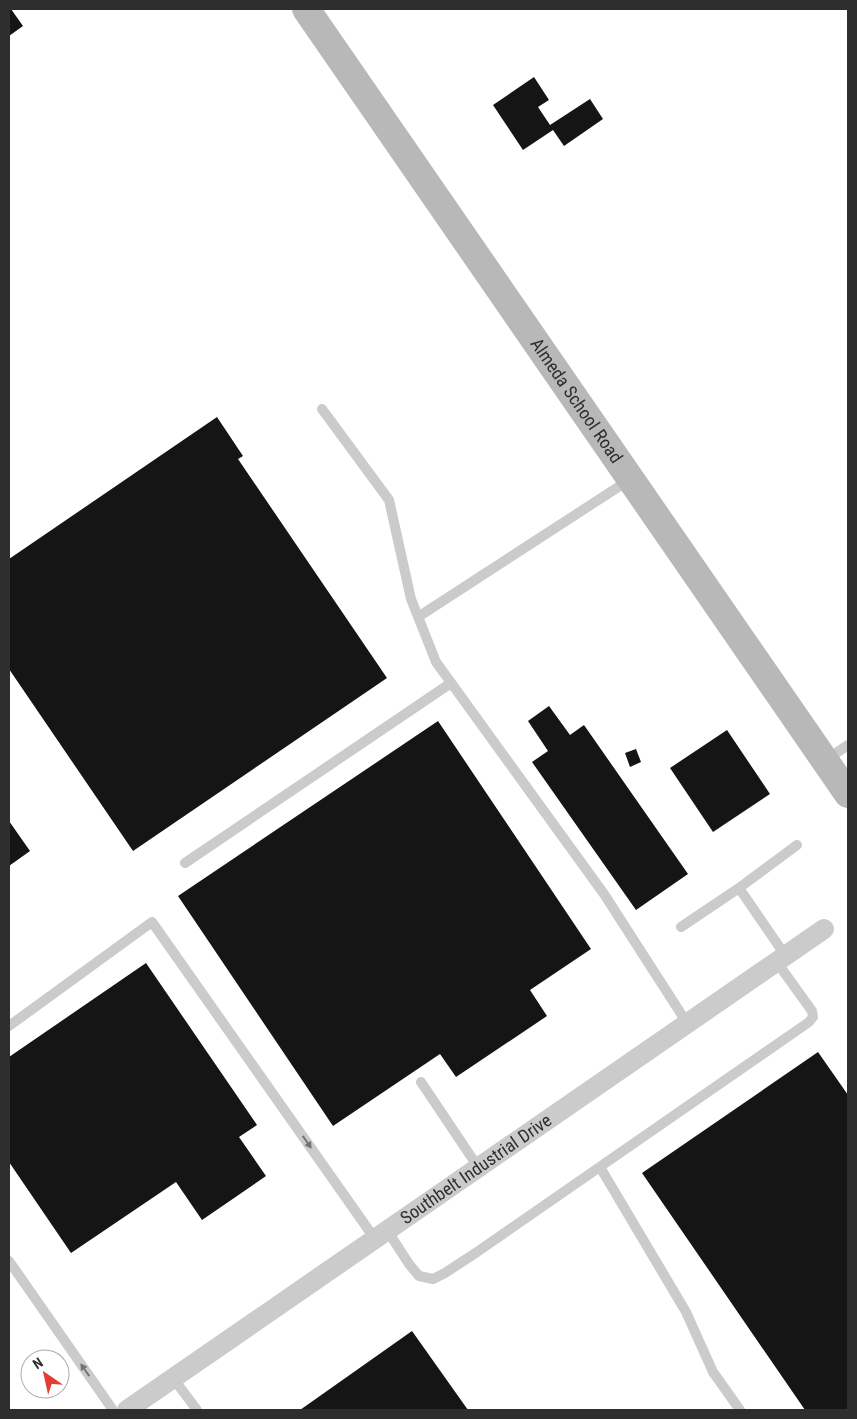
<svg xmlns="http://www.w3.org/2000/svg" width="857" height="1419" viewBox="0 0 857 1419" font-family="'Roboto Condensed',sans-serif">
  <style>
    .building { fill: #151515 }
    .lines { fill: none; stroke-linecap: round; stroke-linejoin: round }
    .lane { stroke: #cbcbcb; stroke-width: 10 }
    .street { stroke: #cbcbcb; stroke-width: 20 }
    .secondary { stroke: #b8b8b8; stroke-width: 28 }
    .oneway { fill: #757575 }
    .labels { text-anchor: middle; stroke-width: 5; stroke-linejoin: round; paint-order: stroke }
    .street-label { font-size: 18px; fill: #2e2e2e; stroke: #fff }
  </style>
  <rect width="100%" height="100%" fill="#fff"/>
  <path class="building" d="M 9,9 L 11,9 L 23,26 L 9,36 Z
    M 534,77 L 549,100 L 538,107 L 550,125 L 590,99 L 603,119 L 564,146 L 553,130 L 523,150 L 493,105 Z
    M 217,417 L 243,456 L 238,459 L 387,678 L 133,851 L 9,669 L 9,559 Z
    M 549,706 L 570,735 L 584,725 L 688,874 L 636,910 L 532,762 L 548,751 L 528,721 Z
    M 438,721 L 591,949 L 530,990 L 547,1016 L 456,1077 L 440,1054 L 333,1126 L 178,896 Z
    M 727,730 L 770,794 L 713,832 L 670,768 Z
    M 636,749 L 641,762 L 630,767 L 625,753 Z
    M 9,821 L 30,851 L 9,866 Z
    M 146,963 L 257,1125 L 239,1137 L 266,1176 L 202,1220 L 176,1182 L 71,1253 L 9,1162 L 9,1057 Z
    M 818,1052 L 848,1095 L 848,1410 L 805,1410 L 642,1173 Z
    M 412,1331 L 468,1410 L 300,1410 Z"/>
  <g class="lines">
    <path class="lane" d="M 322,409 L 389,500 L 411,599 L 436,662 L 604,894 L 687,1023
      M 418,617 L 629,480
      M 826,760 L 848,745
      M 185,863 L 451,683
      M 681,927 L 739,888
      M 785,955 L 739,888 L 797,845
      M 9,1026 L 152,922 L 375,1239
      M 421,1082 L 478,1167
      M 600,1167 L 686,1312 L 713,1372 L 740,1410
      M 387,1230 L 409,1264 L 419,1276 L 433,1279 L 445,1273 L 477,1252 L 809,1022 L 813,1017 L 812,1011 L 776,961
      M 9,1261 L 113,1410
      M 173,1378 L 197,1410"/>
    <path class="street" id="s1" d="M 127,1410 L 824,929"/>
    <path class="secondary" id="s2" d="M 306,9 L 848,794"/>
  </g>
  <defs><path id="oneway-solid" d="M-6-.8H1V-3.2L6.5 0L1 3.2V.8H-6Z" transform="scale(1.25)"/></defs>
  <g class="oneway">
    <use href="#oneway-solid" transform="translate(307 1142) rotate(55)"/>
    <use href="#oneway-solid" transform="translate(85 1370) rotate(-125)"/>
  </g>
  <g class="labels">
    <g class="street-label">
      <text dy="6" stroke="none"><textPath href="#s2" startOffset="476">Almeda School Road</textPath></text>
      <text dy="6" stroke="none"><textPath href="#s1" startOffset="424">Southbelt Industrial Drive</textPath></text>
    </g>
  </g>
  <rect width="857" height="1419" fill="none" stroke="#2e2e2e" stroke-width="20"/>
  <g transform="translate(45 1374) rotate(326)"><circle r="24" fill="#ffffff" stroke="#ababab"/>
  <path d="M0-4L9 19L0 12L-9 19Z" fill="#e23e33"/>
  <text y="-8" font-size="14" font-weight="bold" text-anchor="middle" fill="#2e2e2e">N</text>
  </g>
</svg>
